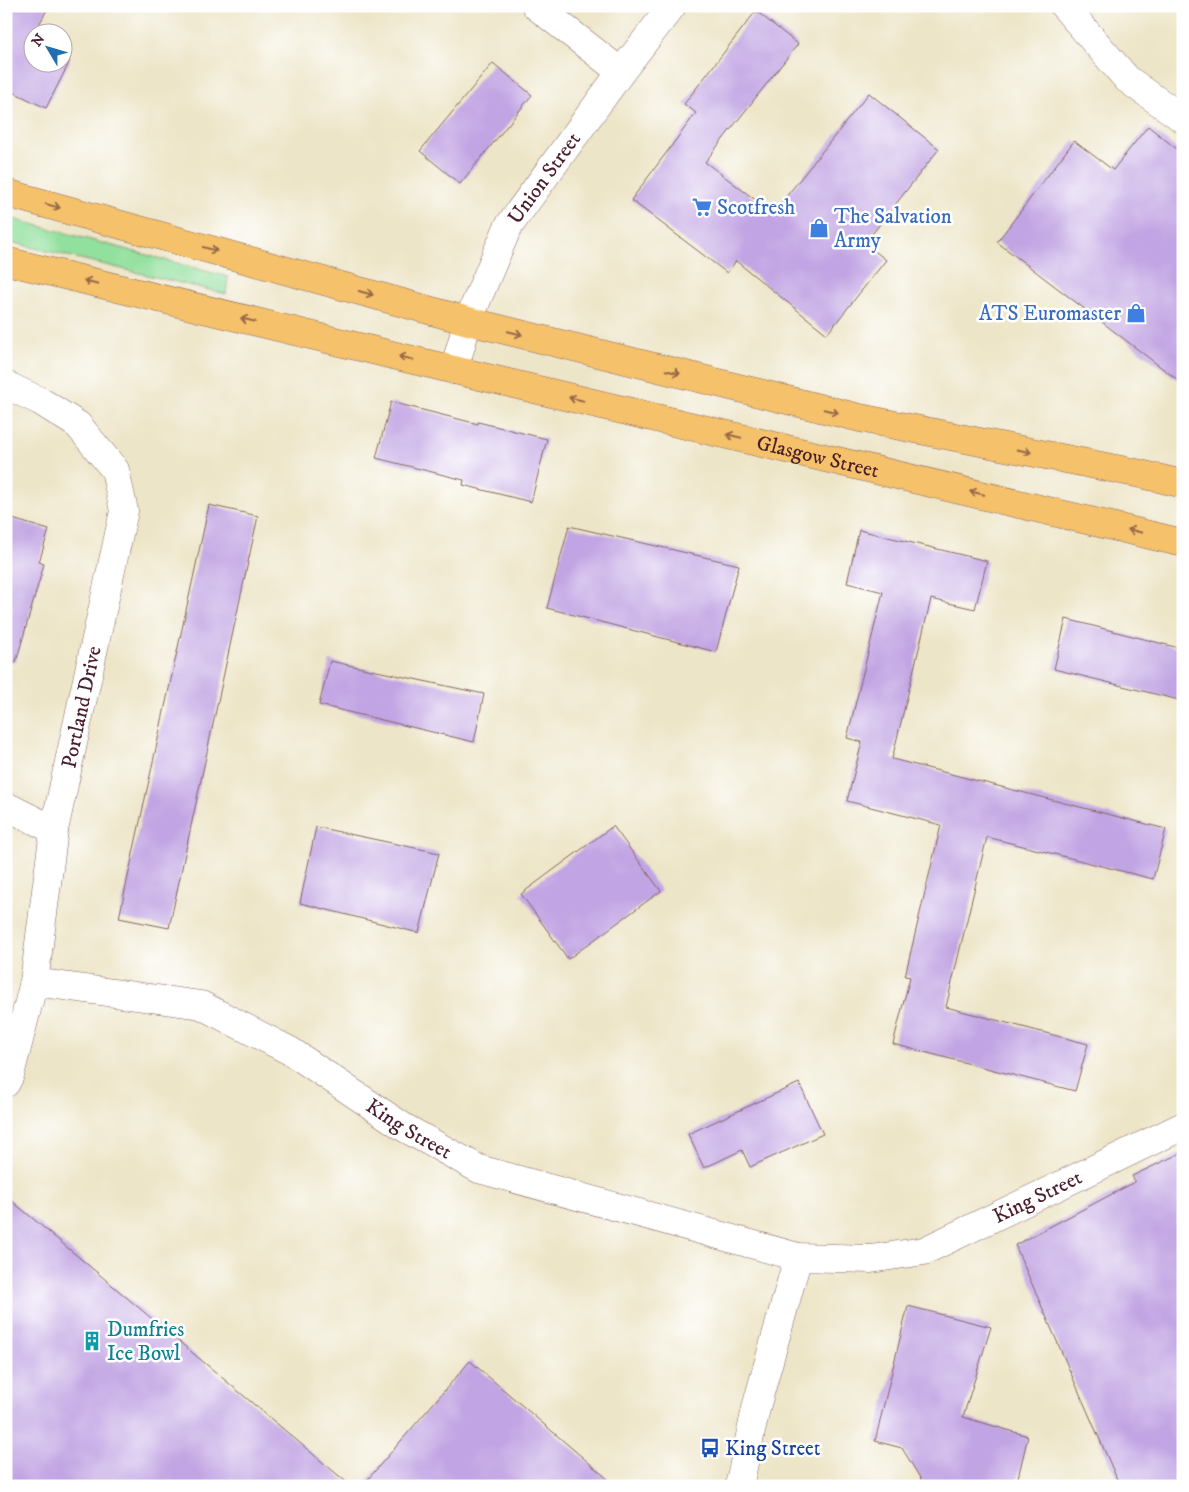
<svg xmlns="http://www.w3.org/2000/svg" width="1189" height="1492" viewBox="0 0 1189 1492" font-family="'IM FELL DW Pica',serif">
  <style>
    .green { fill: #92e09d; stroke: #6e8064 }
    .building { fill: #c1a4e3 }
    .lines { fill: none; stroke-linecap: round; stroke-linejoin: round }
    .minor-casing { stroke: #836462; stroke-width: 29 }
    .primary-casing { stroke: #836462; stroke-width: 29 }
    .minor { stroke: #fff; stroke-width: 28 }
    .primary { stroke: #f5c16b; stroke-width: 28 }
    .oneway { stroke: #976848 }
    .labels { text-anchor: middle; stroke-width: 5; stroke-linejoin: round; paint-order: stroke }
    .street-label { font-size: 21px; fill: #4a1f2b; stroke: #fff }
    .shop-label { font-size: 21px; fill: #366cbe; stroke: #fff; text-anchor: start }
    .culture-label { font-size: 21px; fill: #0d838f; stroke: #fff; text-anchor: start }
    .transit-label { font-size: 21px; fill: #164399; stroke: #fff; text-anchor: start }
  </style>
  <rect width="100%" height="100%" fill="#fff"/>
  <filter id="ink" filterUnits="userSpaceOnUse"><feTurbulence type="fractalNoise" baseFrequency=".02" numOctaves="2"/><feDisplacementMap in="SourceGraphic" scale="10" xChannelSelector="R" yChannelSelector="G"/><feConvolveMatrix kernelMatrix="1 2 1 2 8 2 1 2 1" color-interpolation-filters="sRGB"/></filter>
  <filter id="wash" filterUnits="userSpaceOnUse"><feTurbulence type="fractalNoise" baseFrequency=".0096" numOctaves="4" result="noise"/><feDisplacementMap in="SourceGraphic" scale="20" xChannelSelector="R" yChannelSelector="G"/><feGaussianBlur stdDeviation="1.12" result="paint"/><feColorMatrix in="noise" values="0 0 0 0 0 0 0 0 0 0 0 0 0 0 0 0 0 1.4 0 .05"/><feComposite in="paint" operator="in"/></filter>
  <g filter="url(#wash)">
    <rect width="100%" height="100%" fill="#ede5c7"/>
    <path class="green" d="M 6,217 L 228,277 L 226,294 L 6,241 Z"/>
    <g id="blocks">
      <path class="building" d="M 6,6 L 49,6 L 35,32 L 32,32 L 31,41 L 32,42 L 32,62 L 62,62 L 62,57 L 70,61 L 46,108 L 7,89 L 6,91 Z
        M 756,11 L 798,44 L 705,162 L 773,213 L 869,93 L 939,149 L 865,243 L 886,260 L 827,334 L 736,261 L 727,273 L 631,200 L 696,113 L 684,104 Z
        M 493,63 L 532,95 L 460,184 L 420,151 Z
        M 1148,126 L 1183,154 L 1183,384 L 997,242 L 1074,141 L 1113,170 Z
        M 391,402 L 478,424 L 478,422 L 547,439 L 531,502 L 463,485 L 464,480 L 376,458 Z
        M 209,505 L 258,516 L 169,928 L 119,918 Z
        M 6,517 L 49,530 L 39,562 L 44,564 L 16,662 L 6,661 Z
        M 569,526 L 739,565 L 716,652 L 547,608 Z
        M 859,530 L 987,561 L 975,609 L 931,599 L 892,759 L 1166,829 L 1153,879 L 987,837 L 946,1007 L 1088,1044 L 1075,1091 L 893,1044 L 910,977 L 905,976 L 941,825 L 847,801 L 862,742 L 847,738 L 883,592 L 847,583 Z
        M 1066,619 L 1183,649 L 1183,701 L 1054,669 Z
        M 330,661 L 484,694 L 474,742 L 319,705 Z
        M 613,826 L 661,891 L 568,959 L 521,894 Z
        M 316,827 L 439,853 L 419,933 L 300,903 Z
        M 799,1083 L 823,1134 L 750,1167 L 742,1150 L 704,1168 L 688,1134 Z
        M 1183,1152 L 1183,1486 L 1120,1486 L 1015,1245 L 1135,1182 L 1132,1176 Z
        M 6,1196 L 351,1486 L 6,1486 Z
        M 908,1306 L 991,1327 L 963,1417 L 1028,1436 L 1016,1486 L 925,1486 L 902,1448 L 875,1441 Z
        M 470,1361 L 616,1486 L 362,1486 Z"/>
    </g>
  </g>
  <g filter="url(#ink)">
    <use href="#blocks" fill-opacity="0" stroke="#836462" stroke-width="1"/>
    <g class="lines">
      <defs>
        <g id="minor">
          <path d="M 536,6 L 621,72"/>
          <path d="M 1064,6 L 1127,79 L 1183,119"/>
          <path id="s1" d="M 454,370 L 468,321 L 508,227 L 621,72 L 672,6"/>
          <path d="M 6,385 L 40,401 L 78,425 L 115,470 L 124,511 L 54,830 L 34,982 L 10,1075 L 6,1083"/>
          <path d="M 6,806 L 54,830"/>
          <path id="s2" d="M 34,982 L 201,1005 L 292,1052 L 405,1128 L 479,1169 L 798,1257 L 871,1259 L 924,1251 L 1183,1126"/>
          <path d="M 739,1486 L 757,1404 L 798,1257"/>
        </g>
        <g id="primary">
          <path d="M 6,193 L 468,321 L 860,418 L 1141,474 L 1183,484"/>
          <path id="s3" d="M 6,261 L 454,370 L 1183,543"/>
        </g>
      </defs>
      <use href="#minor" class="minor-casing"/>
      <use href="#primary" class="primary-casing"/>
      <use href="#minor" class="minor"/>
      <use href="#primary" class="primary"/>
    </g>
    <defs><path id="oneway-shaft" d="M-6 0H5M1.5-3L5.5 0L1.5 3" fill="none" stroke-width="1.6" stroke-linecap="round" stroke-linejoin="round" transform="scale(1.25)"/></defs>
    <g class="oneway">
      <use href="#oneway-shaft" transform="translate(53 206) rotate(15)"/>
      <use href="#oneway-shaft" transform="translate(210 249) rotate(16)"/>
      <use href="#oneway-shaft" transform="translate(91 282) rotate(-166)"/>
      <use href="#oneway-shaft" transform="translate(366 293) rotate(16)"/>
      <use href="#oneway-shaft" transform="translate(248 320) rotate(-166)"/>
      <use href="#oneway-shaft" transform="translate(515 333) rotate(14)"/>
      <use href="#oneway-shaft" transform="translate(406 358) rotate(-166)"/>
      <use href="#oneway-shaft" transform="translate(673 372) rotate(14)"/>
      <use href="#oneway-shaft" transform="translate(576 399) rotate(-167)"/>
      <use href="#oneway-shaft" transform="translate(831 411) rotate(14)"/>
      <use href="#oneway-shaft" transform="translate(734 436) rotate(-167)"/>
      <use href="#oneway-shaft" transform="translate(1024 451) rotate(11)"/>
      <use href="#oneway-shaft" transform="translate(977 493) rotate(-167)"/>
      <use href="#oneway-shaft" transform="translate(1135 531) rotate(-166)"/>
    </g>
  </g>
  <defs>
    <symbol id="supermarket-bare" viewBox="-9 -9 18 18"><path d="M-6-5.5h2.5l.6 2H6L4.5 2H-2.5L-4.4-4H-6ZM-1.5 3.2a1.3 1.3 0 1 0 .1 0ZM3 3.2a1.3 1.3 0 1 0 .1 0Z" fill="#3f7fe0" stroke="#fff" stroke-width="2.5" paint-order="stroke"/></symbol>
    <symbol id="shop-bare" viewBox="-9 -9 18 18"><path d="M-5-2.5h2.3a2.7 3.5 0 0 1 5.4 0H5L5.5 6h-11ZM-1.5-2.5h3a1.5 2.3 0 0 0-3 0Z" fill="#3f7fe0" stroke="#fff" stroke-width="2.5" paint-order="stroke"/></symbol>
    <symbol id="building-bare" viewBox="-9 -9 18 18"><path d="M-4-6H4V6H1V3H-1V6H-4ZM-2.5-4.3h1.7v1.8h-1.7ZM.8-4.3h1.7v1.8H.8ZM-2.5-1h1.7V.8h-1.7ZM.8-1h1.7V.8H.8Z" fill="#0f9aa8" stroke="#fff" stroke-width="2.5" paint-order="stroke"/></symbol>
    <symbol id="bus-bare" viewBox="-9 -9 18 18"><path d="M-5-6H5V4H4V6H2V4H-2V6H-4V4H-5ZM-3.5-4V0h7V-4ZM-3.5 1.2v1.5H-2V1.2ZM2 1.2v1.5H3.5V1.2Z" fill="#1a4fb4" stroke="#fff" stroke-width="2.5" paint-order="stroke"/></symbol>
  </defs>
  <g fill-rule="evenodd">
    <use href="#supermarket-bare" x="688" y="193" width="28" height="28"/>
    <use href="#shop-bare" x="805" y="214" width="28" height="28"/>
    <use href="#shop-bare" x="1122" y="299" width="28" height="28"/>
    <use href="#building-bare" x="78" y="1327" width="28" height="28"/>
    <use href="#bus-bare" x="696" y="1434" width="28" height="28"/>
  </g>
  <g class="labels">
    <g class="street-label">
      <text dy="7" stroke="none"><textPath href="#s1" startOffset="214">Union Street</textPath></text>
      <text dy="7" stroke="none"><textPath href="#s3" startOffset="835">Glasgow Street</textPath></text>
      <text transform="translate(81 707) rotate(-78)" y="7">Portland Drive</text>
      <text dy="7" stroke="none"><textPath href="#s2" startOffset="411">King Street</textPath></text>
      <text dy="7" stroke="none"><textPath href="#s2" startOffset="1075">King Street</textPath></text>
    </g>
    <g class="shop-label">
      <text x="717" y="214">Scotfresh</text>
      <text x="834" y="223">The Salvation<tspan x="834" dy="24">Army</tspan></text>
      <text x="1121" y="320" text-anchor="end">ATS Euromaster</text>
    </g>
    <g class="culture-label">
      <text x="107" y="1336">Dumfries<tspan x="107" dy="24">Ice Bowl</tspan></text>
    </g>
    <g class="transit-label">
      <text x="725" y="1455">King Street</text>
    </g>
  </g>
  <rect width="1189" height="1492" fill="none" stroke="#fff" stroke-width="25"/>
  <g transform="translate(48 48) rotate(308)"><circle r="24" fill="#ffffff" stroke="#b7a5aa"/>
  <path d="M0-4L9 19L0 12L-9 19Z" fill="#1f6fb2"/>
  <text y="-8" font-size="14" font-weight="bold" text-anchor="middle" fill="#4a1f2b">N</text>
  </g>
</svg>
